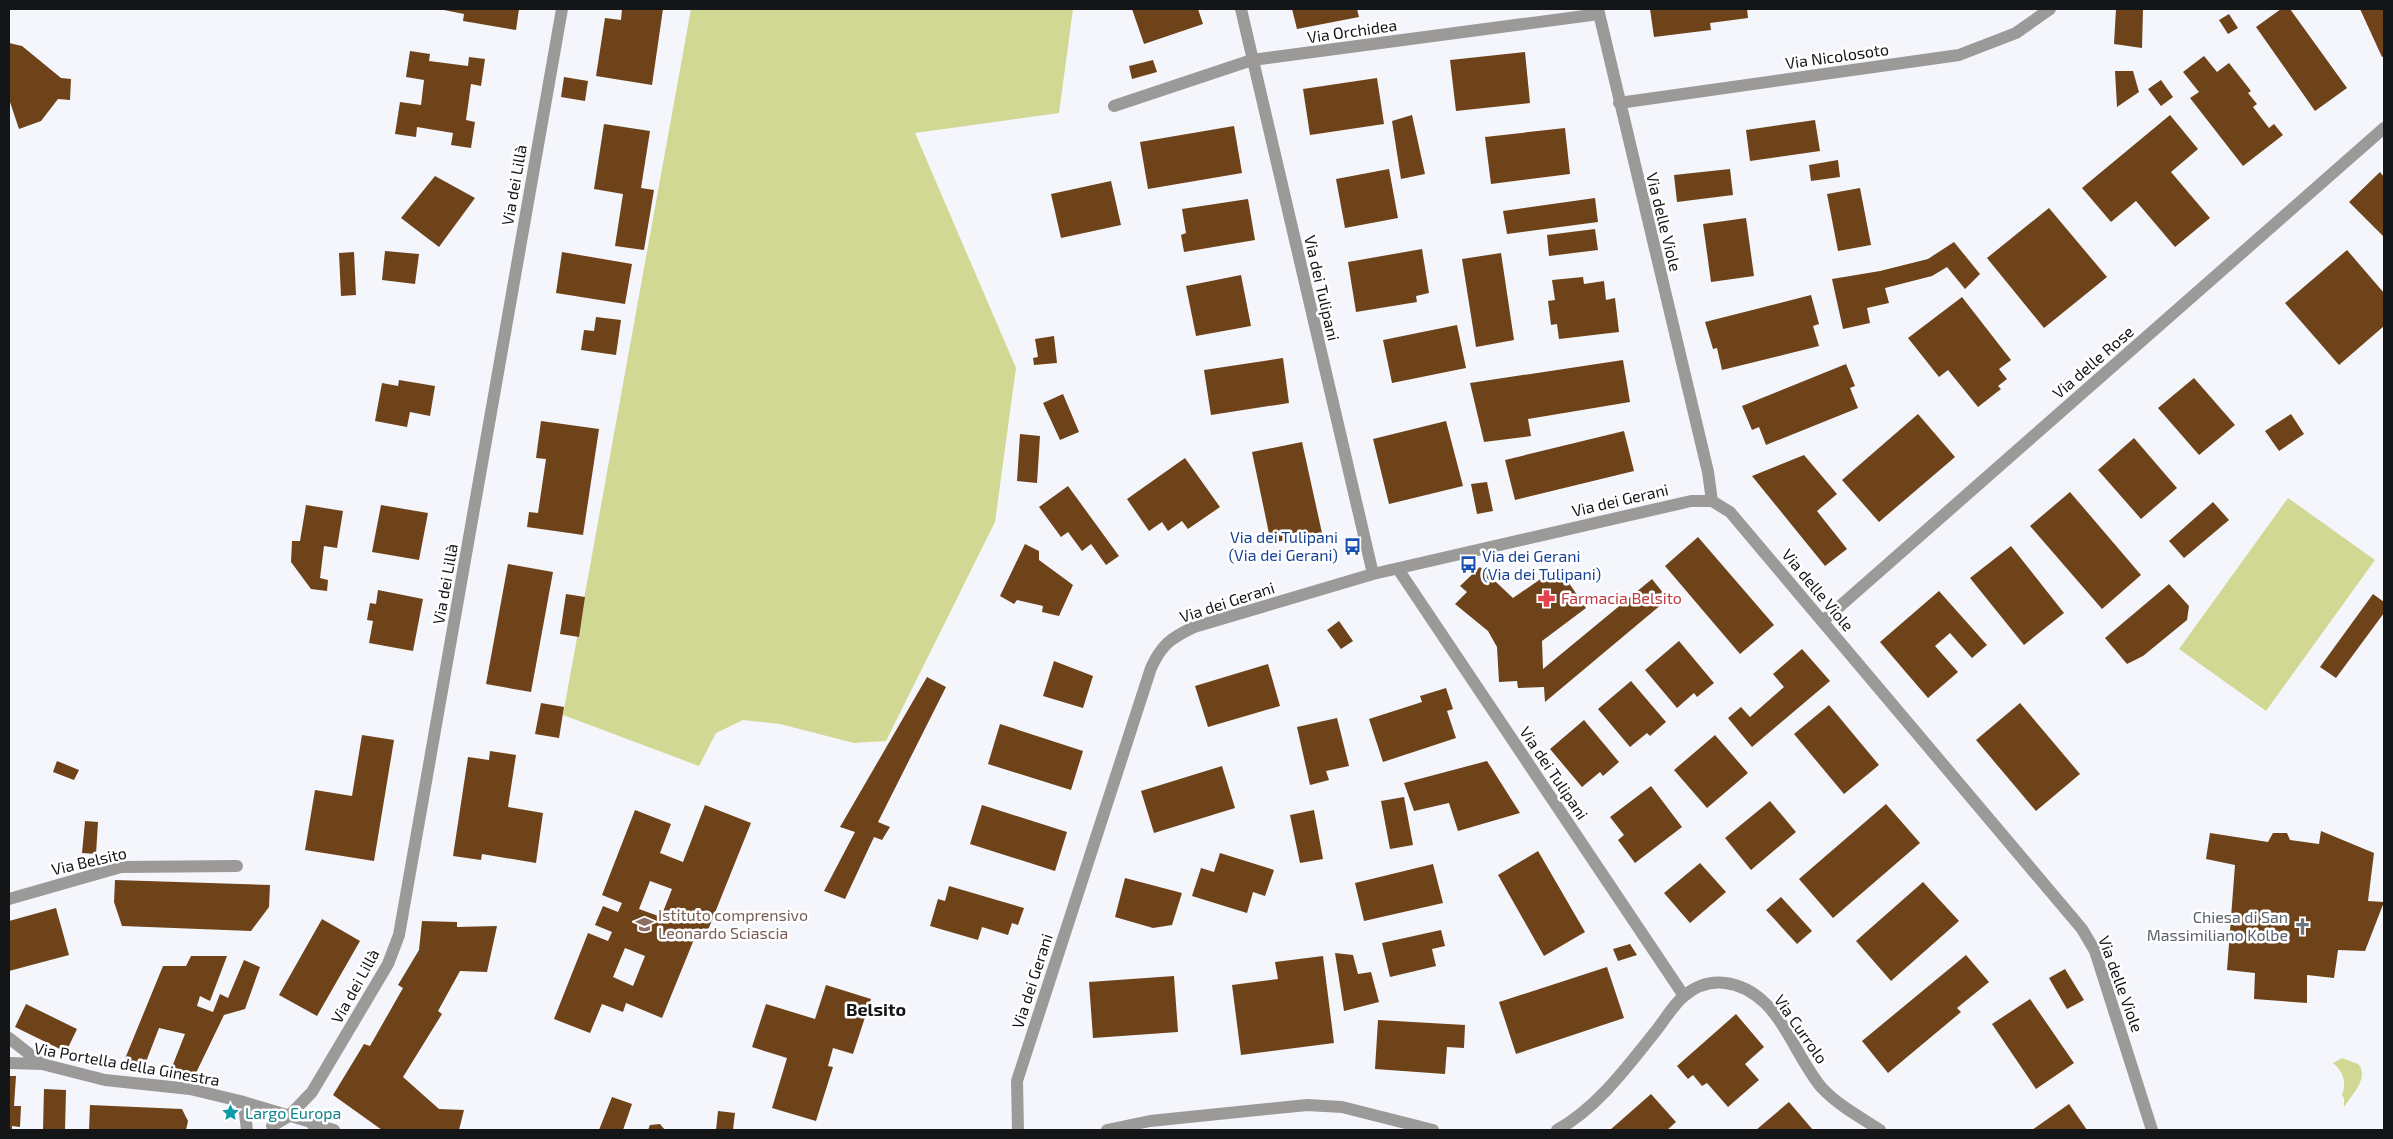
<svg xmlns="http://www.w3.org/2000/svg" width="2393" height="1139" viewBox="0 0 2393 1139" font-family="'Exo 2',sans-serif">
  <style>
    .green { fill: #d1d893 }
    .building { fill: #6e431a; fill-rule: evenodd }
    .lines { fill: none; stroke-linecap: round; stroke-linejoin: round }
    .street { stroke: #9c9999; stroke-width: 12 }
    .labels { text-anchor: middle; stroke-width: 5; stroke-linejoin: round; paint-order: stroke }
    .street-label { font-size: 16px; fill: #141517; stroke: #fff }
    .transit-label { font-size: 16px; fill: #164399; stroke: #fff; text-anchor: end }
    .health-label { font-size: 16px; fill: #be3a42; stroke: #fff; text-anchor: start }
    .education-label { font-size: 16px; fill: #785e54; stroke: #fff; text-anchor: start }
    .worship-label { font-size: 16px; fill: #5b616d; stroke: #fff; text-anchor: end }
    .culture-label { font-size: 16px; fill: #0d838f; stroke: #fff; text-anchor: start }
    .neighbourhood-label { font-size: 18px; font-weight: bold; fill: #141517; stroke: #fff }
  </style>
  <rect width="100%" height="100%" fill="#f4f6fc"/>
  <path class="green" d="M 691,9 L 1073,9 L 1059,113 L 915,133 L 1016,368 L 995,522 L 886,741 L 854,743 L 780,724 L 743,720 L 716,733 L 699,766 L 563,715 Z
    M 2288,498 L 2375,560 L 2266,711 L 2179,649 Z
    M 2342,1058 L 2358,1064 C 2370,1077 2352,1095 2344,1107 L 2344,1098 L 2342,1095 C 2347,1082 2343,1071 2333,1063 Z"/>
  <path class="building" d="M 439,9 L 519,9 L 516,30 L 463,21 L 464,14 Z
    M 622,9 L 663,9 L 652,85 L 596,76 L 605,18 L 621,20 Z
    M 1132,9 L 1198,9 L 1203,24 L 1144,44 Z
    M 1292,9 L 1357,9 L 1359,17 L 1297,29 Z
    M 1650,9 L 1747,9 L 1748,18 L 1710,23 L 1711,30 L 1654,37 Z
    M 2116,9 L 2143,9 L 2142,48 L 2114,44 Z
    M 2281,9 L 2290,9 L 2347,88 L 2315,111 L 2256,27 Z
    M 2360,9 L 2384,9 L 2384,56 L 2382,57 Z
    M 2229,14 L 2238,28 L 2228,34 L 2219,20 Z
    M 9,43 L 22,46 L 61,78 L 71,79 L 70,100 L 58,99 L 41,121 L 19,129 L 9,99 Z
    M 410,51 L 430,54 L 429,61 L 468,66 L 469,57 L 485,59 L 481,86 L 471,84 L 466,120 L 475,122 L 471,148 L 451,145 L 453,133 L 417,127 L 416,137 L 395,134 L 400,102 L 421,105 L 424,80 L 406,77 Z
    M 1525,52 L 1530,103 L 1456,111 L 1450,60 Z
    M 2204,56 L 2217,72 L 2229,63 L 2251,91 L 2248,93 L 2257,104 L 2253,107 L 2269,128 L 2274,124 L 2283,135 L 2243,166 L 2190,98 L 2199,92 L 2183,72 Z
    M 1153,60 L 1157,72 L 1132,79 L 1129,66 Z
    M 2115,71 L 2133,71 L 2139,92 L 2117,107 Z
    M 564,77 L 588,81 L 585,101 L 561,97 Z
    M 1377,78 L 1384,124 L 1310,135 L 1303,89 Z
    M 2161,80 L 2173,97 L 2161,106 L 2148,89 Z
    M 1412,115 L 1425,174 L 1401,179 L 1392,121 Z
    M 2170,115 L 2198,149 L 2171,172 L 2210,218 L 2175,247 L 2136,201 L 2111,222 L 2082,188 Z
    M 1815,120 L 1820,151 L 1750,161 L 1746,130 Z
    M 604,124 L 650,131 L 641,188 L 654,190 L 644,250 L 615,246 L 623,194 L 594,189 Z
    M 1234,126 L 1242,173 L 1148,189 L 1140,142 Z
    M 1565,128 L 1570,174 L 1491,184 L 1485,137 Z
    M 1838,160 L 1840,177 L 1811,181 L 1809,165 Z
    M 1389,169 L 1398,218 L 1345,228 L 1336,179 Z
    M 1730,169 L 1733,195 L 1677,202 L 1674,175 Z
    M 2380,172 L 2384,177 L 2384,237 L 2349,202 Z
    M 435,176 L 475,198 L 439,247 L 401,218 Z
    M 1111,181 L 1121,225 L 1061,238 L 1051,194 Z
    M 1860,188 L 1871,245 L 1838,251 L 1827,194 Z
    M 1595,198 L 1598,222 L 1507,234 L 1503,211 Z
    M 1248,199 L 1255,240 L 1184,252 L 1181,235 L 1186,233 L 1182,209 Z
    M 2049,208 L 2107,277 L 2044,328 L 1987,258 Z
    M 1746,218 L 1754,276 L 1711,282 L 1703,224 Z
    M 1595,229 L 1598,250 L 1549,256 L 1547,235 Z
    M 1954,242 L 1980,274 L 1965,289 L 1947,267 L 1932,276 L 1885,288 L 1889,303 L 1867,308 L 1870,323 L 1843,329 L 1832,279 L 1880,271 L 1928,259 Z
    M 1422,249 L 1429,293 L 1416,296 L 1417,302 L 1356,312 L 1348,262 Z
    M 2347,250 L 2384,293 L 2384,326 L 2339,365 L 2285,303 Z
    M 385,251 L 419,254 L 415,284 L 382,280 Z
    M 354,252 L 356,295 L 341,296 L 339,253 Z
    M 562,252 L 632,264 L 625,304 L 556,293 Z
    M 1501,253 L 1514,340 L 1476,347 L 1462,259 Z
    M 1241,275 L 1251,326 L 1196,336 L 1186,286 Z
    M 1583,277 L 1584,284 L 1604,281 L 1606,300 L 1615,298 L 1619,332 L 1559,339 L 1557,324 L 1551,325 L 1548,301 L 1555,300 L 1552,280 Z
    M 1811,295 L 1819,324 L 1813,326 L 1819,346 L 1722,370 L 1717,348 L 1713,349 L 1705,322 Z
    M 1962,297 L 2011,360 L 1999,369 L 2007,379 L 1998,386 L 2001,389 L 1978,407 L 1948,370 L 1939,377 L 1908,338 Z
    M 596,317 L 621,320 L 616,355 L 581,350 L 584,330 L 594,331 Z
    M 1457,325 L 1466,368 L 1392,383 L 1383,340 Z
    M 1054,336 L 1057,363 L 1034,365 L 1033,358 L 1038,357 L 1035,339 Z
    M 1283,358 L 1289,403 L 1211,415 L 1204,370 Z
    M 1623,360 L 1630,402 L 1528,419 L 1531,436 L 1484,442 L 1470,383 Z
    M 1846,364 L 1855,386 L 1850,388 L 1858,408 L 1766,445 L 1759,427 L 1752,430 L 1742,406 Z
    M 2194,378 L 2235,425 L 2199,455 L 2158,408 Z
    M 399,380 L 435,386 L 430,416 L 410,412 L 407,427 L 375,421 L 382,383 L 398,386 Z
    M 1063,394 L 1079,432 L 1060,440 L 1043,403 Z
    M 1918,414 L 1955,457 L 1879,522 L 1842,480 Z
    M 2291,414 L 2304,434 L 2279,451 L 2265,431 Z
    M 541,421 L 599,429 L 583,535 L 527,527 L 529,512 L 538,513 L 546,459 L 536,458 Z
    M 1446,421 L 1463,486 L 1389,504 L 1373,439 Z
    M 1624,431 L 1634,471 L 1515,500 L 1505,460 Z
    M 1020,434 L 1040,436 L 1037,483 L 1017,481 Z
    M 2134,438 L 2177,488 L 2141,519 L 2098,470 Z
    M 1302,442 L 1322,533 L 1271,543 L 1252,452 Z
    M 1804,455 L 1837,494 L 1817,511 L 1847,549 L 1825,566 L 1752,476 Z
    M 1185,458 L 1220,507 L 1188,529 L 1182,521 L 1168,531 L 1162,522 L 1149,531 L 1127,499 Z
    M 1487,482 L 1493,511 L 1477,514 L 1471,484 Z
    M 1068,486 L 1119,556 L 1106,565 L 1091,544 L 1082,551 L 1068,532 L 1061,537 L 1039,507 Z
    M 2070,492 L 2141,575 L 2102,609 L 2030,526 Z
    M 2213,502 L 2229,520 L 2184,558 L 2169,541 Z
    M 306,505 L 343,511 L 337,548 L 324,546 L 320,578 L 328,580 L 327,591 L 311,589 L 291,562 L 292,541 L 300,541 Z
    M 381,505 L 428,513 L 419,560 L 372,552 Z
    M 1698,537 L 1774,625 L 1740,654 L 1665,566 Z
    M 1025,544 L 1039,551 L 1039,560 L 1073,585 L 1059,616 L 1042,612 L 1043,606 L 1017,600 L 1014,604 L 1000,596 Z
    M 2011,546 L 2064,613 L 2024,645 L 1970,578 Z
    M 508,564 L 553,572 L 531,692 L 486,684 Z
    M 1480,567 L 1513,598 L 1558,567 L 1586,608 L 1542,641 L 1543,669 L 1652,579 L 1668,599 L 1545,702 L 1544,687 L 1518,688 L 1517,681 L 1499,682 L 1497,647 L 1488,631 L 1455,604 L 1467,592 L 1460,586 Z
    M 2169,584 L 2189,606 L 2187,620 L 2143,656 L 2127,664 L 2105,638 Z
    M 378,590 L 423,599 L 413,651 L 369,643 L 373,621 L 367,620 L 370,603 L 376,604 Z
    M 1939,591 L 1987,645 L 1972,658 L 1950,633 L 1935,646 L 1958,672 L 1928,698 L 1880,642 Z
    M 566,594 L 585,597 L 579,637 L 560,634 Z
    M 2373,594 L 2384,602 L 2384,613 L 2336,678 L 2320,667 Z
    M 1339,621 L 1353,641 L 1341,649 L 1327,630 Z
    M 1679,641 L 1714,683 L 1697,697 L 1694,693 L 1677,708 L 1645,670 Z
    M 1802,649 L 1830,681 L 1752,747 L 1728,718 L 1741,707 L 1750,717 L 1784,687 L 1773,674 Z
    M 1054,661 L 1093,676 L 1083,708 L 1043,696 Z
    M 1268,664 L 1280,706 L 1208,727 L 1195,686 Z
    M 927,677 L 946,687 L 878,822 L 890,827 L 882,840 L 874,837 L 845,899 L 824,891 L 855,832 L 840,827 Z
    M 1631,681 L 1666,722 L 1650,736 L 1647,733 L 1630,747 L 1598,709 Z
    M 1446,688 L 1453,709 L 1447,711 L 1456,738 L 1383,762 L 1369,719 L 1422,702 L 1420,696 Z
    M 541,703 L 564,707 L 559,738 L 535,734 Z
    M 2020,703 L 2080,774 L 2036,811 L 1976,740 Z
    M 1829,705 L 1879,765 L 1844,794 L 1794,734 Z
    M 1337,718 L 1349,766 L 1326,771 L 1329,780 L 1310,785 L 1297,727 Z
    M 1584,720 L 1619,762 L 1603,776 L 1600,772 L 1582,787 L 1550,749 Z
    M 1000,724 L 1083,751 L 1071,790 L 988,764 Z
    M 362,735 L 394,740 L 374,861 L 305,850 L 315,790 L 352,796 Z
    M 1715,735 L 1748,773 L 1707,808 L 1674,770 Z
    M 490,751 L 516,755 L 508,807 L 543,813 L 536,863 L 482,854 L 481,860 L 453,856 L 468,757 L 489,760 Z
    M 57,761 L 79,770 L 74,780 L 53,772 Z
    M 1487,761 L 1520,813 L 1458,831 L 1449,803 L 1414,811 L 1404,783 Z
    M 1222,766 L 1235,808 L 1154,833 L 1141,791 Z
    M 1651,786 L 1682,827 L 1635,863 L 1618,840 L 1624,835 L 1610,817 Z
    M 1404,797 L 1413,845 L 1390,849 L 1381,801 Z
    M 1770,801 L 1796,832 L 1751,870 L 1725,838 Z
    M 1886,804 L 1920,843 L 1833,918 L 1799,879 Z
    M 705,805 L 751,823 L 706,935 L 697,932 L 662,1018 L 626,1003 L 623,1012 L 602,1004 L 590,1033 L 554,1019 L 588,933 L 608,941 L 612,932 L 595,925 L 603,906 L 618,912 L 622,903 L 602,895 L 635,810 L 671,824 L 660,853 L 683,862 ZM 650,881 L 672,889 L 661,917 L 639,909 ZM 625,948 L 645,956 L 633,986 L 613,977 Z
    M 982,805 L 1067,832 L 1055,871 L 970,844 Z
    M 1314,810 L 1323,859 L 1300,863 L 1290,815 Z
    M 85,821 L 98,822 L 96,854 L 82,853 Z
    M 2321,831 L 2374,853 L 2368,901 L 2384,902 L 2365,951 L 2338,950 L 2334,978 L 2307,975 L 2307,1003 L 2254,999 L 2255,973 L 2227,970 L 2235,865 L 2206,859 L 2210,833 L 2268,842 L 2273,833 L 2287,833 L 2290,840 L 2319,844 Z
    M 1538,851 L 1585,932 L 1544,956 L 1498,875 Z
    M 1220,853 L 1274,870 L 1265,896 L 1253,892 L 1247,913 L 1192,896 L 1201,868 L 1214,872 Z
    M 1700,863 L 1726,892 L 1690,923 L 1664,893 Z
    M 1433,864 L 1443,903 L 1364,921 L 1355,883 Z
    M 1125,878 L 1182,893 L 1172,925 L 1153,928 L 1115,917 Z
    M 115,880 L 270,885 L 269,907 L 251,931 L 122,926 L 114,902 Z
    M 1923,882 L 1959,921 L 1891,981 L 1856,941 Z
    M 949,886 L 1024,908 L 1018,925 L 1012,923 L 1008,935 L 982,927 L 978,940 L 930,926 L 938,899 L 945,901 Z
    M 1781,897 L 1812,931 L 1797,944 L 1766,910 Z
    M 56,908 L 69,955 L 9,971 L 9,921 Z
    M 322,919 L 360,941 L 317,1016 L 279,995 Z
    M 422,921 L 457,922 L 457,927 L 497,926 L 487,972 L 460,971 L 438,1011 L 442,1014 L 403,1077 L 439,1109 L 464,1110 L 459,1130 L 382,1130 L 333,1095 L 364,1044 L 370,1046 L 403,988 L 398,985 L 419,950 Z
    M 1441,930 L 1445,946 L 1432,949 L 1436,966 L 1390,977 L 1382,943 Z
    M 1630,944 L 1637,955 L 1618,961 L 1613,949 Z
    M 1335,953 L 1353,955 L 1358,974 L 1371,972 L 1379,1002 L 1344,1011 Z
    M 1966,955 L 1989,982 L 1957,1008 L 1961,1012 L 1888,1073 L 1862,1041 Z
    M 191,956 L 227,956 L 210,1001 L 200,996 L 197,1006 L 213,1012 L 220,994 L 228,998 L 244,960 L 260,967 L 245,1009 L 224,1015 L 195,1075 L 172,1067 L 185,1034 L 159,1028 L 144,1067 L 122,1066 L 163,966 L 186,966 Z
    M 1323,956 L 1334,1043 L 1241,1055 L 1232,985 L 1278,979 L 1275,962 Z
    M 1607,967 L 1624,1018 L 1516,1054 L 1499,1002 Z
    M 2065,969 L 2084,1000 L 2067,1009 L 2049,978 Z
    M 1174,976 L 1178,1032 L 1093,1038 L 1089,982 Z
    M 826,985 L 871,999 L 853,1054 L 833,1048 L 828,1066 L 833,1067 L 816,1121 L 772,1108 L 787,1058 L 752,1047 L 766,1004 L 815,1019 Z
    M 2030,999 L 2074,1063 L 2036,1089 L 1992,1024 Z
    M 26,1004 L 77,1029 L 66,1052 L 15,1027 Z
    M 1736,1014 L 1764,1047 L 1745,1064 L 1759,1080 L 1728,1107 L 1707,1083 L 1702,1086 L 1693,1075 L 1688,1079 L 1677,1066 Z
    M 1378,1020 L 1465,1025 L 1464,1048 L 1447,1047 L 1445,1074 L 1375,1069 Z
    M 9,1076 L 16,1076 L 14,1106 L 21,1106 L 20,1127 L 12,1126 L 12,1130 L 9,1130 Z
    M 44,1089 L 66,1090 L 65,1130 L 43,1130 Z
    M 1651,1094 L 1676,1122 L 1667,1130 L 1610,1130 Z
    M 612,1097 L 632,1104 L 623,1130 L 599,1130 Z
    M 1789,1102 L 1813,1130 L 1756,1130 Z
    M 2069,1104 L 2087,1130 L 2032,1130 Z
    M 90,1105 L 182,1109 L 188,1121 L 186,1130 L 89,1130 Z
    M 718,1111 L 735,1113 L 733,1130 L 716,1130 Z
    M 660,1124 L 665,1130 L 648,1130 L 650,1125 Z"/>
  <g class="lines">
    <path class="street" d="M 1241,9 L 1373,574
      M 1598,9 L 1708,472 L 1712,501
      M 1619,103 L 1959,55 L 2016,33 L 2050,9
      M 1114,106 L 1252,60 L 1599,14
      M 1712,501 L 1730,512 L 2082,929 L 2095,951 L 2152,1130
      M 1398,569 L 1684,996
      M 1823,621 L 2384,128
      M 9,899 L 121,867 L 237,866
      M 9,1038 L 42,1064
      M 9,1063 L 42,1064 L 105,1080 L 190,1089 L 240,1101 L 321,1125
      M 240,1101 L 245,1113 L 247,1130
      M 312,1124 L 334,1130
      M 272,1126 L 289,1116 L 312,1092 L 388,964 L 399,935 L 562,9
      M 1018,1130 L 1017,1081 L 1151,668 C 1162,644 1171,638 1194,627 L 1373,574 L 1691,501 L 1712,501
      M 1107,1130 L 1150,1121 L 1307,1105 L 1342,1107 L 1433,1130
      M 1557,1130 C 1597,1108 1627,1067 1655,1032 C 1664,1021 1673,1005 1684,996 C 1710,974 1742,981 1765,1003 C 1787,1024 1802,1065 1822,1088 C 1839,1106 1860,1117 1880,1130"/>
  </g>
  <defs>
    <symbol id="bus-bare" viewBox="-9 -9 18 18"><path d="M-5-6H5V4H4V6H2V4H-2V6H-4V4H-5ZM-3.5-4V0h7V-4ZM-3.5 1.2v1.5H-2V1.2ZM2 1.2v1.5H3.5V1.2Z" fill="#1a4fb4" stroke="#fff" stroke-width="2.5" paint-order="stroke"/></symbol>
    <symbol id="pharmacy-bare" viewBox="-9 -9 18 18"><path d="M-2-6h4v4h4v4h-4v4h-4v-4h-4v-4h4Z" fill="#e0444e" stroke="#fff" stroke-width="2.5" paint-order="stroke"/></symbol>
    <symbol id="school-bare" viewBox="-9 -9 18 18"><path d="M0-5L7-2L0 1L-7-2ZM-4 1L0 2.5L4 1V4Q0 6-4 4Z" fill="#8d6e63" stroke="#fff" stroke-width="2.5" paint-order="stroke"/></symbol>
    <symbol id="church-bare" viewBox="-9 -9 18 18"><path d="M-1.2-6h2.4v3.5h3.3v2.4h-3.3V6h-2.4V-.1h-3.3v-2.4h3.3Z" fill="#6b7280" stroke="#fff" stroke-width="2.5" paint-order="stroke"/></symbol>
    <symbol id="sight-bare" viewBox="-9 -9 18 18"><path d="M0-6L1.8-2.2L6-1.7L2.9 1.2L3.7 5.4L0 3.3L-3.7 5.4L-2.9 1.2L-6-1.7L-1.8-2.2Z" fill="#0f9aa8" stroke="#fff" stroke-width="2.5" paint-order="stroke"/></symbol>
  </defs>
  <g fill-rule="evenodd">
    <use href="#bus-bare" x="1340" y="534" width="25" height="25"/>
    <use href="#bus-bare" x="1456" y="552" width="25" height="25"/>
    <use href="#pharmacy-bare" x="1534" y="586" width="25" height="25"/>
    <use href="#school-bare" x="632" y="912" width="25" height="25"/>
    <use href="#church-bare" x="2290" y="914" width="25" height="25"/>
    <use href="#sight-bare" x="218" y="1100" width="25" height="25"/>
  </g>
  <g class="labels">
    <g class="street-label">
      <text transform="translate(1352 31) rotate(-8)" y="6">Via Orchidea</text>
      <text transform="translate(1837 56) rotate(-8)" y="6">Via Nicolosoto</text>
      <text transform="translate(514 185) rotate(-80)" y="6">Via dei Lillà</text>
      <text transform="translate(1664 222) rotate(76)" y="6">Via delle Viole</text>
      <text transform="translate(1322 288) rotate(77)" y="6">Via dei Tulipani</text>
      <text transform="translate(2093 362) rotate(-41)" y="6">Via delle Rose</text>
      <text transform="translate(1620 500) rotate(-13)" y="6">Via dei Gerani</text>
      <text transform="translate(445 584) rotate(-80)" y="6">Via dei Lillà</text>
      <text transform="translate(1818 590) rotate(50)" y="6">Via delle Viole</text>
      <text transform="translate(1227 602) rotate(-18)" y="6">Via dei Gerani</text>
      <text transform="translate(1554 773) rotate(56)" y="6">Via dei Tulipani</text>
      <text transform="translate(89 861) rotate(-13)" y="6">Via Belsito</text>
      <text transform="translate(1032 981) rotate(-72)" y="6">Via dei Gerani</text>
      <text transform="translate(2121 984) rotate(70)" y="6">Via delle Viole</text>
      <text transform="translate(355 986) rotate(-61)" y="6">Via dei Lillà</text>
      <text transform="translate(1801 1029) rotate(55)" y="6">Via Currolo</text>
      <text transform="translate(127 1064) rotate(10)" y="6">Via Portella della Ginestra</text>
    </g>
    <g class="transit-label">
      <text x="1338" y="543">Via dei Tulipani<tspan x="1338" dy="18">(Via dei Gerani)</tspan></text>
      <text x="1482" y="562" text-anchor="start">Via dei Gerani<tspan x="1482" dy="18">(Via dei Tulipani)</tspan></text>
    </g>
    <g class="health-label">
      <text x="1561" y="604">Farmacia Belsito</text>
    </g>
    <g class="education-label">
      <text x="658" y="921">Istituto comprensivo<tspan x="658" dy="18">Leonardo Sciascia</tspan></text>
    </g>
    <g class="worship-label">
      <text x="2288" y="923">Chiesa di San<tspan x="2288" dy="18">Massimiliano Kolbe</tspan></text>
    </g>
    <g class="culture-label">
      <text x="245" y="1119">Largo Europa</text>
    </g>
    <g class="neighbourhood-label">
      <text x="876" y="1016">Belsito</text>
    </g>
  </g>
  <rect width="2393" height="1139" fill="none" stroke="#141517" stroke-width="20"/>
</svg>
